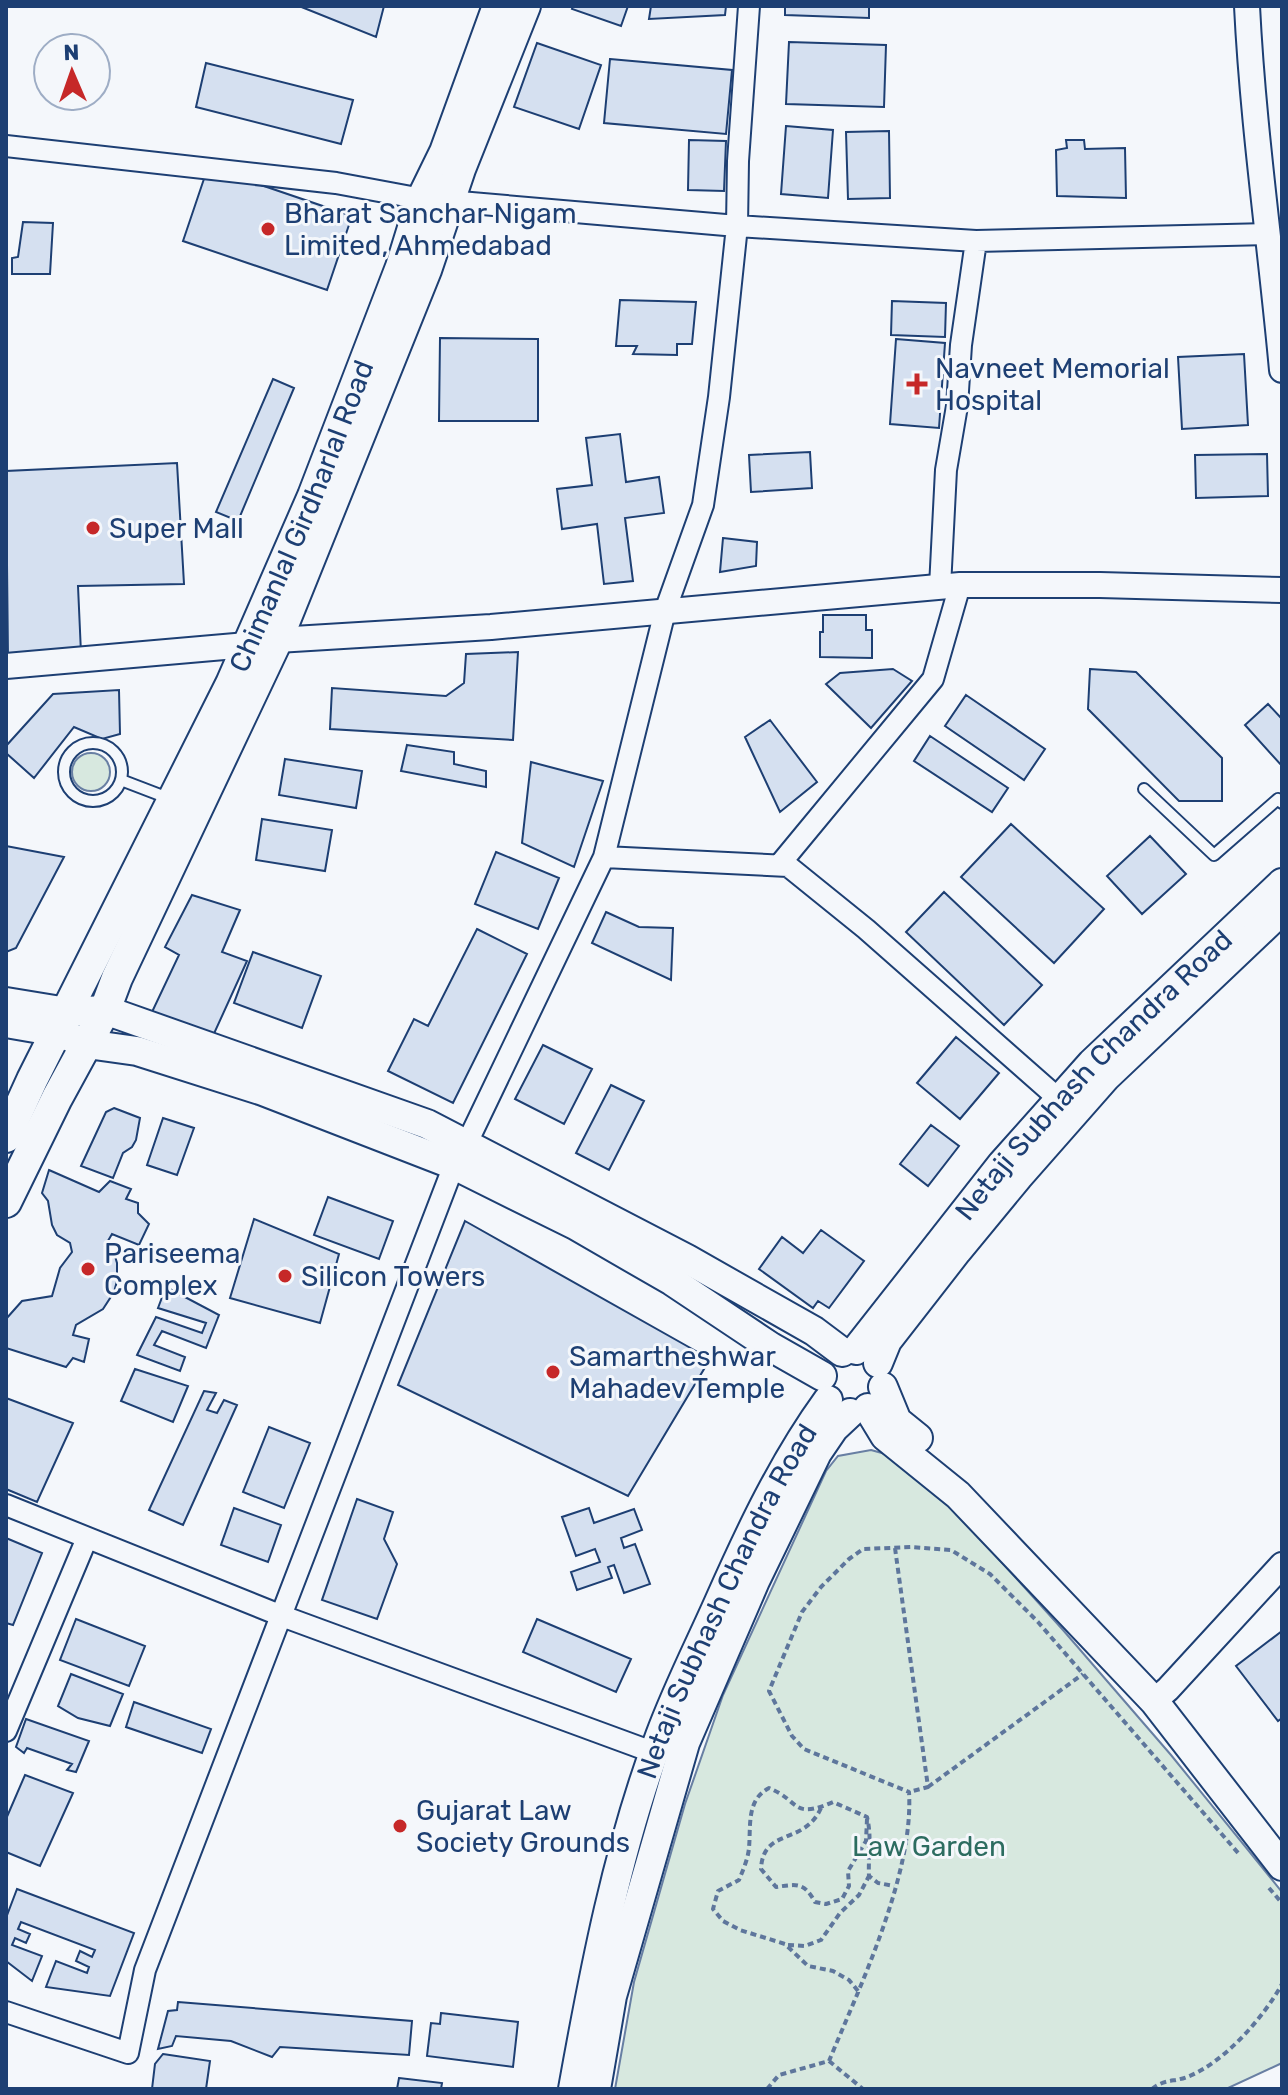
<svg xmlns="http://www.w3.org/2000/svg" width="1288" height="2095" viewBox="0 0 1288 2095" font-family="Rubik,sans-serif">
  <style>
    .green { fill: #d7e8df; stroke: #687fa3; stroke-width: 2 }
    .building { fill: #d5e0f0; stroke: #1d3f73; stroke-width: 2 }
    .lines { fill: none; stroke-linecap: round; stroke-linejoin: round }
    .service-casing { stroke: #1d3f73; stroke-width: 14 }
    .minor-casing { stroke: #1d3f73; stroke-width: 24 }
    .tertiary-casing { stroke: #1d3f73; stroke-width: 28 }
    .secondary-casing { stroke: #1d3f73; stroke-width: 32 }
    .primary-casing { stroke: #1d3f73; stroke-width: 34 }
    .path { stroke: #5e769c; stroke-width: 4; stroke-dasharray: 6 4; stroke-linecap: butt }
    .service { stroke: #f4f7fb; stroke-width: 10 }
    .minor { stroke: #f4f7fb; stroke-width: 20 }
    .tertiary { stroke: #f4f7fb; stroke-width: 24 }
    .secondary { stroke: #f4f7fb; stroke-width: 28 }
    .primary { stroke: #f4f7fb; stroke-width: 30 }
    .poi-dot { fill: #c62828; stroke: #f4f7fb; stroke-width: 3 }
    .labels { text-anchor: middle; stroke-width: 6; stroke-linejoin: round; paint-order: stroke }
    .poi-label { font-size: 28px; fill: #1d3f73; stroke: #f4f7fb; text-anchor: start }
    .street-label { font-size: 28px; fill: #1d3f73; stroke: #f4f7fb }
    .park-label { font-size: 28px; fill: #2c6c60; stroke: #f4f7fb }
  </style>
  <rect width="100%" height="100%" fill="#f4f7fb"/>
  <path class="green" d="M72 772a19 19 0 1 1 38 0a19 19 0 1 1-38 0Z
    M 871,1450 L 889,1455 L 957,1513 L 1063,1630 L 1171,1755 L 1282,1892 L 1282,2063 L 1226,2089 L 615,2089 L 634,1982 L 685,1804 L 723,1695 L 826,1471 L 838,1456 Z"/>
  <path class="building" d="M 299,6 L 384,6 L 376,37 Z
    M 573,6 L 628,6 L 621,26 L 572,9 Z
    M 651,6 L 726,6 L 725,15 L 649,19 Z
    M 785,6 L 869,6 L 869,18 L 785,15 Z
    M 789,42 L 886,45 L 884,107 L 786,104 Z
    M 537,43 L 601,65 L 579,129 L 514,107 Z
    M 610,59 L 732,70 L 726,134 L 604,123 Z
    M 206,63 L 353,100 L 341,144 L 196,107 Z
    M 786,126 L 833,130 L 828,198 L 781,194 Z
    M 889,131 L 890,198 L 848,199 L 846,132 Z
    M 689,140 L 726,141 L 724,191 L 688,190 Z
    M 1066,140 L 1084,140 L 1085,149 L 1125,148 L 1126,198 L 1057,196 L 1056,150 L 1067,148 Z
    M 208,167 L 352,216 L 327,290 L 183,241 Z
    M 23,222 L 53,223 L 50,274 L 12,274 L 12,258 L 18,257 Z
    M 620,300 L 696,302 L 692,344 L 677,344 L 677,355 L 633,354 L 637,346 L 616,346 Z
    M 892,301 L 946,303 L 945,337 L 891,335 Z
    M 440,338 L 538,339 L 538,421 L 439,421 Z
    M 896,339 L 945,343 L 939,428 L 890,424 Z
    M 1244,354 L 1248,425 L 1182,429 L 1178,357 Z
    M 273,379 L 294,388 L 238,521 L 216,512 Z
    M 620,434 L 626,482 L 659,477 L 664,513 L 625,518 L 633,581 L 604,584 L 597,524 L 562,529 L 557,489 L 592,485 L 586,438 Z
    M 810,452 L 812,488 L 751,492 L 749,455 Z
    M 1267,454 L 1268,496 L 1196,498 L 1195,455 Z
    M 177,463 L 184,584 L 78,586 L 81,653 L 8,658 L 6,471 Z
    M 723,538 L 757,542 L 756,566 L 720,572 Z
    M 823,615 L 866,615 L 866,630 L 872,630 L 872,658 L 820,657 L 820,632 L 823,632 Z
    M 518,652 L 513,740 L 330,729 L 332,688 L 446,696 L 464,683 L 466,654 Z
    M 893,669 L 912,681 L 871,728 L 826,684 L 840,673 Z
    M 1090,669 L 1136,672 L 1222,758 L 1222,801 L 1179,801 L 1088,709 Z
    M 119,690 L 120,734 L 102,739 L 74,727 L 34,778 L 6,753 L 6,746 L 53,694 Z
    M 966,695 L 1045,749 L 1024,780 L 945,726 Z
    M 1268,704 L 1282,719 L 1282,766 L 1245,725 Z
    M 770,720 L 817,782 L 780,812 L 745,737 Z
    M 930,736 L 1008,788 L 992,812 L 914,761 Z
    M 407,745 L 454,752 L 454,764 L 486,771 L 486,787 L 401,771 Z
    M 285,759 L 362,771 L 356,808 L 279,795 Z
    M 531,762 L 603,781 L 574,867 L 522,843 Z
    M 262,819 L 332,830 L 325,871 L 256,860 Z
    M 1011,824 L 1104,909 L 1054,963 L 961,877 Z
    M 1150,836 L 1186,874 L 1142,914 L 1107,876 Z
    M 6,846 L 64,857 L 16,948 L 6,952 Z
    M 496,852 L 559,878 L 538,929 L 475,904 Z
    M 944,892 L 1042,985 L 1004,1025 L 906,932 Z
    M 192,895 L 240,910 L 222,952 L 247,961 L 212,1038 L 152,1012 L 179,955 L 165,947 Z
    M 606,912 L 639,927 L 673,928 L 671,980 L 592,943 Z
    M 477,929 L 527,954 L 453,1103 L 388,1071 L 414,1019 L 428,1026 Z
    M 253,952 L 321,976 L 302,1028 L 234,1003 Z
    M 956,1037 L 999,1073 L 960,1119 L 917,1083 Z
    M 543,1045 L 592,1069 L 564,1124 L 515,1099 Z
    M 611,1085 L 644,1101 L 609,1170 L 576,1153 Z
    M 114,1108 L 140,1118 L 136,1140 L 132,1147 L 123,1153 L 113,1178 L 81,1166 L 106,1112 Z
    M 163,1118 L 194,1128 L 177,1175 L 147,1165 Z
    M 931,1125 L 959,1146 L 928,1186 L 900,1164 Z
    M 49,1170 L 99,1192 L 110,1181 L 131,1189 L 126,1199 L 138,1203 L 138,1213 L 149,1224 L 139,1245 L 112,1234 L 105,1246 L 114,1253 L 117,1263 L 117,1281 L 114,1292 L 103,1309 L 76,1325 L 73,1335 L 89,1339 L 84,1362 L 73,1358 L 66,1367 L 6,1348 L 6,1319 L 22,1301 L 52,1296 L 60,1268 L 72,1252 L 70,1243 L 57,1235 L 52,1225 L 48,1201 L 42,1193 Z
    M 328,1197 L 393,1221 L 379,1259 L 314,1235 Z
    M 254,1219 L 339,1254 L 320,1323 L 230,1298 Z
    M 465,1221 L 710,1359 L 628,1496 L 398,1385 Z
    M 821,1230 L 864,1261 L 829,1308 L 818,1301 L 813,1308 L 759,1269 L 782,1237 L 803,1253 Z
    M 166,1287 L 219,1315 L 206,1348 L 162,1331 L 154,1345 L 185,1357 L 180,1371 L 137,1355 L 156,1317 L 202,1333 L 206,1323 L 158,1308 Z
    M 135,1369 L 188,1386 L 173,1422 L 121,1401 Z
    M 204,1391 L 216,1393 L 207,1410 L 217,1413 L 224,1400 L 237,1405 L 183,1525 L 149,1510 Z
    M 6,1398 L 73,1423 L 37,1502 L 6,1489 Z
    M 269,1427 L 310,1443 L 284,1508 L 243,1492 Z
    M 357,1499 L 393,1512 L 384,1539 L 397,1564 L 377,1619 L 322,1600 Z
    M 234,1508 L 281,1525 L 268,1562 L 221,1545 Z
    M 589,1508 L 594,1523 L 634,1509 L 642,1530 L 621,1538 L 624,1548 L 635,1544 L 650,1584 L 624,1593 L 614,1565 L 608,1567 L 612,1578 L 577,1590 L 571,1572 L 600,1562 L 595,1549 L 576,1556 L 562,1517 Z
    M 6,1538 L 42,1553 L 13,1625 L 6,1623 Z
    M 76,1619 L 145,1646 L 129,1686 L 60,1660 Z
    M 537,1619 L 631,1659 L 616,1692 L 523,1652 Z
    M 1282,1631 L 1282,1718 L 1278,1721 L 1236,1666 Z
    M 71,1674 L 123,1694 L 110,1726 L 78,1718 L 58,1706 Z
    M 134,1702 L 211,1729 L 202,1753 L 126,1727 Z
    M 26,1719 L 89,1741 L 76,1772 L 67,1770 L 72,1764 L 27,1748 L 24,1753 L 16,1747 Z
    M 25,1775 L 73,1793 L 40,1866 L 6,1852 L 6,1819 Z
    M 17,1889 L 134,1933 L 110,1996 L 46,1987 L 56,1961 L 87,1973 L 89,1967 L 76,1961 L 80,1951 L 92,1957 L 95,1950 L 21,1922 L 18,1929 L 30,1934 L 26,1943 L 15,1938 L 12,1945 L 42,1956 L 32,1981 L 6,1961 L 6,1918 Z
    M 178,2002 L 412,2021 L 409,2055 L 280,2047 L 272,2057 L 231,2041 L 176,2036 L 172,2046 L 158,2049 L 168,2011 L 177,2010 Z
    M 441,2013 L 518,2022 L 513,2067 L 427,2056 L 431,2023 L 440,2024 Z
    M 163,2054 L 210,2061 L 206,2089 L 152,2089 L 155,2064 Z
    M 399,2078 L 442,2083 L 441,2089 L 397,2089 Z"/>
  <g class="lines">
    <defs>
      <path id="service" d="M64 772a29 29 0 1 1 58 0a29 29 0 1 1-58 0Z
        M 121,780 L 168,798
        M 1144,789 L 1214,855 L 1278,799 L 1282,803"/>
      <path id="minor" d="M 6,146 L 336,183 L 422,199
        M 448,201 L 737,226 L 976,241 L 961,345 L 957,406 L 946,470 L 940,587
        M 976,241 L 1269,234
        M 604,857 L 788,866 L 866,929 L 1060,1100
        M 780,864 L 933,679 L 960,585
        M 6,1505 L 282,1616 L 655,1753
        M 6,1731 L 87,1538
        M 6,2012 L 128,2053 L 145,1970 L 454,1165 L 466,1145 L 604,857 L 665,611 L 703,505 L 719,397 L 737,226 L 738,161 L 749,6"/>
      <path id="tertiary" d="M 1247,6 C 1253,128 1271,249 1282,370
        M 277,640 L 491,627 L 960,585 L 1100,585 L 1282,590
        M 6,666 L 247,645
        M 1154,1701 L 1168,1689 L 1282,1565"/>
      <g id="secondary">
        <path d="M 6,1002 L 67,1012 L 105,1010 L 427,1124 L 687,1259 L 814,1331 L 842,1352"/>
        <path d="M 6,1023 L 58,1032 L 87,1044 L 137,1051 L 263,1091 L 454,1165 L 575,1225 L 672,1281 L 771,1347 L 822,1376"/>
        <path id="s1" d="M 856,1350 L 1002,1164 L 1092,1063 L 1282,883"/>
        <path d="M 878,1363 L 887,1341 L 957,1251 L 1018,1177 L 1106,1077 L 1282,910"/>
        <path d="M 883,1387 L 897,1421 L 918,1438"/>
        <path d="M 868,1408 L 885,1436 L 958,1495 L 1154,1701 L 1282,1866"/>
        <path id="s2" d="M 573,2089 C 594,1972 618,1847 660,1736 C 677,1690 699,1647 719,1602 C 750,1532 783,1462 828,1400"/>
        <path d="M 596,2089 L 612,1996 L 685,1743 L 755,1581 L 817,1453 L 834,1428 L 850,1413"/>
      </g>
      <g id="primary">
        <path id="s3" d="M 6,1137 L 32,1080 L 231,684 L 313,496 L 401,267 L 422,199 L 445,152 L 498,6"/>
        <path d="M 6,1202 L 57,1098 L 105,1010 L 117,978 L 277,640 L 426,270 L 460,169 L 525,6"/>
      </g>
    </defs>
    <use href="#service" class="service-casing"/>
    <use href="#minor" class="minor-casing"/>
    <use href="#tertiary" class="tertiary-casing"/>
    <use href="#secondary" class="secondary-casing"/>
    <use href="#primary" class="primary-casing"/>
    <path class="path" d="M 895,1548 L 928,1787 L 909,1792
      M 928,1787 L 1083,1674
      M 821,1808 C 804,1846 763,1827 761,1869 L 776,1887 C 797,1884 804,1882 815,1902 L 826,1904 L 842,1899 L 849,1886 L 848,1871 L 866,1841 L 867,1819
      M 1269,1888 L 1282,1903
      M 788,1945 L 805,1946 L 821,1940 L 840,1913 L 859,1895 L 869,1876
      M 858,1991 L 849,1980 L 833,1971 L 808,1966 L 785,1944 L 740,1930 L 723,1921 L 713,1909 L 718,1891 L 739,1880 C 743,1870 748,1859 749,1848 C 751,1826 746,1800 769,1788 C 801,1801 791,1820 833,1802 L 867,1817 C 872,1837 868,1856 869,1876 L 878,1883 L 894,1886
      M 829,2061 L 863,2089
      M 767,2089 L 779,2075 L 829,2061 C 860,1986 914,1874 909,1792 L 804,1749 L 792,1736 L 769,1691 L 802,1612 L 821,1587 L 849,1559 L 863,1549 L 912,1547 L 951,1550 L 990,1574 L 1038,1622 L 1239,1854
      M 1152,2089 C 1164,2079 1174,2082 1187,2077 C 1224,2063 1264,2017 1282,1984"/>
    <use href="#service" class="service"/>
    <use href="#minor" class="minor"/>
    <use href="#tertiary" class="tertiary"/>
    <use href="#secondary" class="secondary"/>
    <use href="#primary" class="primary"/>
  </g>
  <g class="poi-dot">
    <circle cx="268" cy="229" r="8"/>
    <path d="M913 372h8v8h8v8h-8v8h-8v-8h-8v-8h8z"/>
    <circle cx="93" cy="528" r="8"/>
    <circle cx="88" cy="1269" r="8"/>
    <circle cx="285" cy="1276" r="8"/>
    <circle cx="553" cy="1372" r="8"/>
    <circle cx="400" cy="1826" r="8"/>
  </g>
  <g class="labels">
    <g class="poi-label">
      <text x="284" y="223">Bharat Sanchar Nigam<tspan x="284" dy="32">Limited, Ahmedabad</tspan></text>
      <text x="935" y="378">Navneet Memorial<tspan x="935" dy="32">Hospital</tspan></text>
      <text x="109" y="538">Super Mall</text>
      <text x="104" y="1263">Pariseema<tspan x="104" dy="32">Complex</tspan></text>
      <text x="301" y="1286">Silicon Towers</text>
      <text x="569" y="1366">Samartheshwar<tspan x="569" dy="32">Mahadev Temple</tspan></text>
      <text x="416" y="1820">Gujarat Law<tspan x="416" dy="32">Society Grounds</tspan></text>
    </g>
    <g class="street-label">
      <text dy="10" stroke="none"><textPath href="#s3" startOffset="688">Chimanlal Girdharlal Road</textPath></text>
      <text dy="10" stroke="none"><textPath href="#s1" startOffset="364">Netaji Subhash Chandra Road</textPath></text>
      <text dy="10" stroke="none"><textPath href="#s2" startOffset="514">Netaji Subhash Chandra Road</textPath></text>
    </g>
    <g class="park-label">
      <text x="929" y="1856">Law Garden</text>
    </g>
  </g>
  <rect width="1288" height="2095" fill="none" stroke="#1d3f73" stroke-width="16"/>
  <g transform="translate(72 72) rotate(358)"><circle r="38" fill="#f4f7fb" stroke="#9eadc5" stroke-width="2"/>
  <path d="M0-6L14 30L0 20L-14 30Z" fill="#c62828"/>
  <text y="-12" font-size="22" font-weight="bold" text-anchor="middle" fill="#1d3f73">N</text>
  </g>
</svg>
